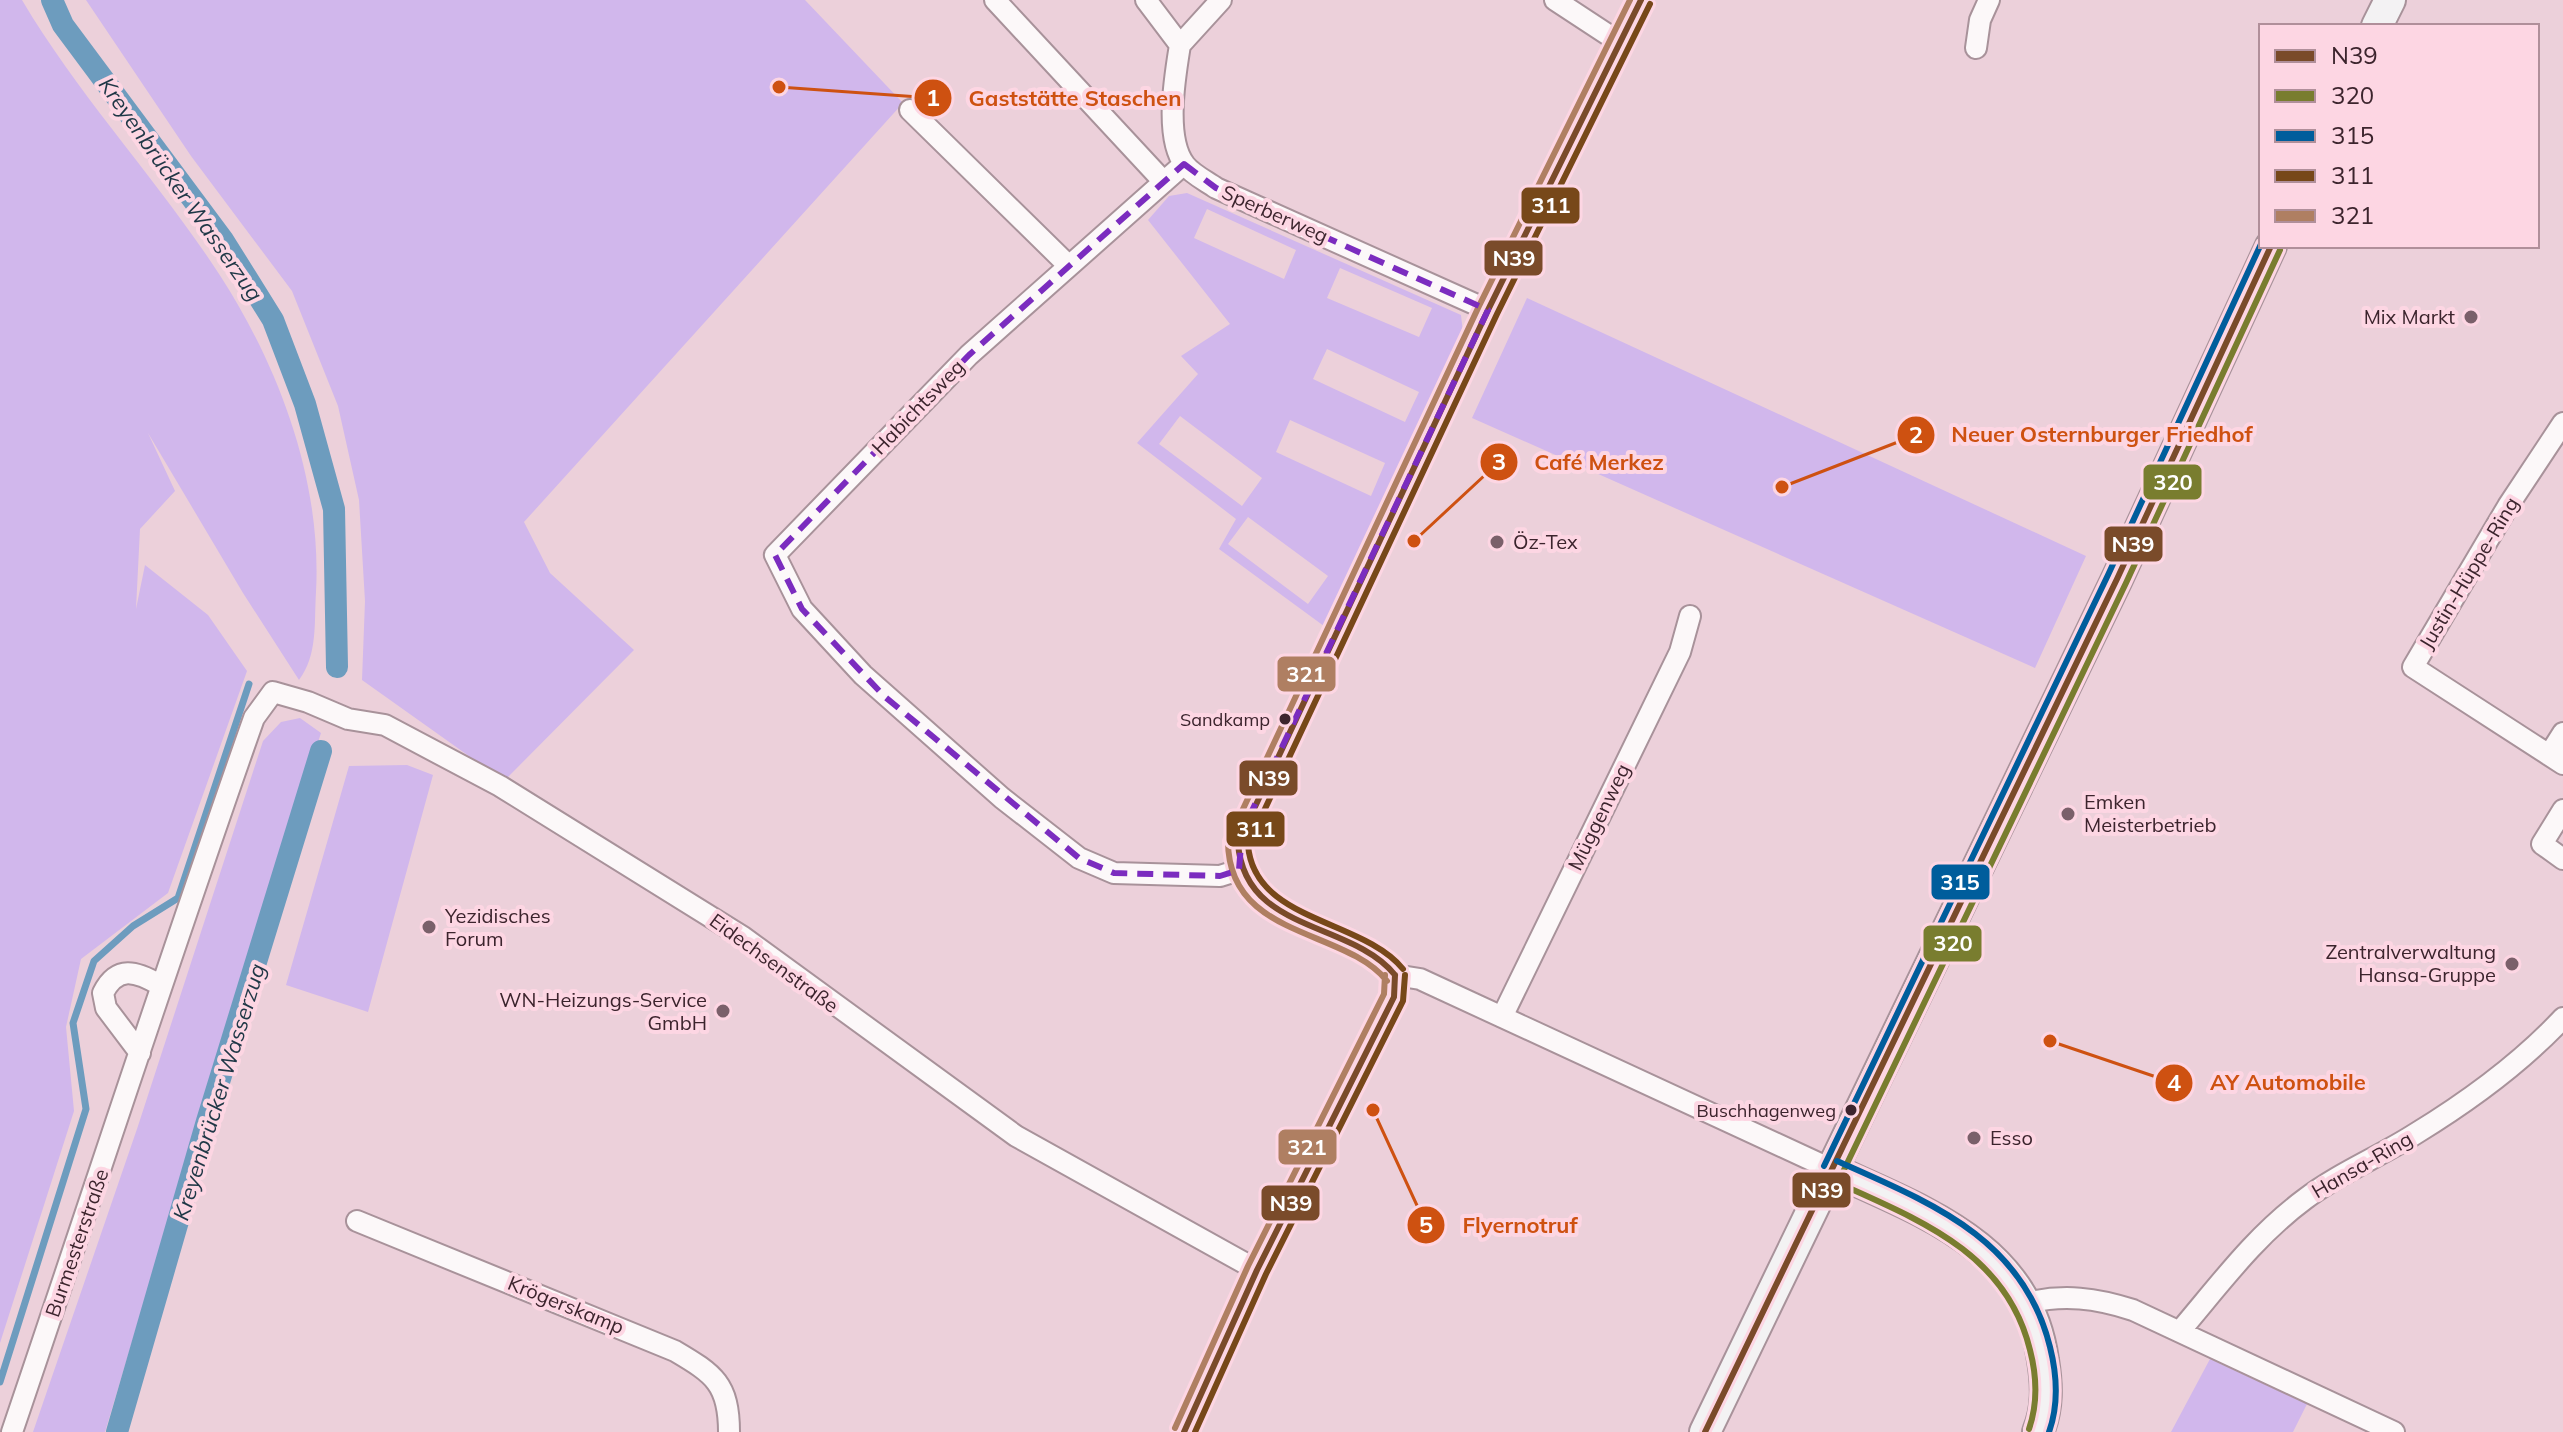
<svg xmlns="http://www.w3.org/2000/svg" width="2563" height="1432" viewBox="0 0 2563 1432" font-family="Mulish,sans-serif">
  <style>
    .green { fill: #d1b7ec; fill-rule: evenodd }
    .lines { fill: none; stroke-linecap: round; stroke-linejoin: round }
    .stream { stroke: #6d9cbe; stroke-width: 7 }
    .canal { stroke: #6d9cbe; stroke-width: 22 }
    .street-casing { stroke: #a8929a; stroke-width: 24 }
    .secondary-casing { stroke: #a8929a; stroke-width: 34 }
    .street { stroke: #fcf8f9; stroke-width: 20 }
    .secondary { stroke: #f3f2f3; stroke-width: 30 }
    .bus-1-casing { stroke: #fdd6e3; stroke-width: 12 }
    .bus-2-casing { stroke: #fdd6e3; stroke-width: 12 }
    .bus-3-casing { stroke: #fdd6e3; stroke-width: 12 }
    .bus-4-casing { stroke: #fdd6e3; stroke-width: 12 }
    .bus-5-casing { stroke: #fdd6e3; stroke-width: 12 }
    .bus-1 { stroke: #7a4b2a; stroke-width: 6 }
    .bus-2 { stroke: #797d2f; stroke-width: 6 }
    .bus-3 { stroke: #005d9c; stroke-width: 6 }
    .bus-4 { stroke: #774819; stroke-width: 6 }
    .bus-5 { stroke: #af7f62; stroke-width: 6 }
    .marked { fill: none; stroke: #7b2cbf; stroke-width: 6; stroke-dasharray: 16 10; stroke-linejoin: round }
    .poi-dot { fill: #7a606a; stroke: #fdd6e3; stroke-width: 3 }
    .bus-dot { fill: #3c242d; stroke: #fdd6e3; stroke-width: 3 }
    .labels { text-anchor: middle; stroke-width: 8; stroke-linejoin: round; paint-order: stroke }
    .bus-label { font-size: 18px; fill: #3c242d; stroke: #fdd6e3; text-anchor: end }
    .street-label { font-size: 20px; fill: #3c242d; stroke: #fdd6e3 }
    .poi-label { font-size: 20px; fill: #3c242d; stroke: #fdd6e3; text-anchor: start }
    .water-label { font-size: 22px; font-style: italic; fill: #1f3746; stroke: #fdd6e3 }
    .leader { fill: none; stroke: #ce5111; stroke-width: 3 }
    .callout-dot { fill: #ce5111; stroke: #fdd6e3; stroke-width: 3 }
    .mark-label { font-size: 24px; text-anchor: middle; font-weight: bold; fill: #fff }
    .callout-label { font-size: 22px; text-anchor: middle; font-weight: bold; fill: #ce5111; stroke: #fdd6e3; stroke-width: 8; stroke-linejoin: round; paint-order: stroke }
    .line-badge { stroke: #fdd6e3; stroke-width: 3 }
    .badge-label { font-size: 22px; text-anchor: middle; font-weight: bold; fill: #fff }
  </style>
  <rect width="100%" height="100%" fill="#ecd0da"/>
  <path class="green" d="M 0,0 L 22,0 C 80,98 159,181 221,277 C 280,369 322,482 316,592 C 314,623 318,655 299,680 L 243,593 L 148,433 L 175,491 L 140,529 L 136,609 L 145,565 L 208,615 L 247,671 L 168,893 L 81,959 L 66,1027 L 74,1111 L 0,1343 Z
    M 86,0 L 805,0 L 903,103 L 524,522 L 550,573 L 634,650 L 504,781 L 362,680 L 365,601 L 359,500 L 338,406 L 292,291 L 191,156 Z
    M 1187,193 L 1461,315 L 1463,333 L 1328,629 L 1219,549 L 1236,519 L 1137,443 L 1198,374 L 1181,356 L 1230,324 L 1148,220 L 1169,196 ZM 1207,209 L 1296,250 L 1284,279 L 1194,238 ZM 1340,268 L 1432,308 L 1419,337 L 1327,298 ZM 1327,349 L 1419,392 L 1405,422 L 1313,379 ZM 1180,416 L 1262,478 L 1242,506 L 1159,444 ZM 1290,420 L 1385,463 L 1371,496 L 1276,452 ZM 1248,517 L 1328,576 L 1308,604 L 1228,544 Z
    M 1527,298 L 2086,556 L 2035,668 L 1472,418 Z
    M 300,718 L 321,733 L 228,1022 L 105,1432 L 33,1432 L 138,1126 L 263,741 L 281,722 Z
    M 407,765 L 433,775 L 368,1012 L 286,985 L 349,766 Z
    M 2210,1359 L 2307,1404 L 2293,1432 L 2171,1432 Z"/>
  <g class="lines">
    <path class="stream" d="M 0,1382 L 86,1109 L 73,1023 L 94,961 L 133,926 L 178,898 L 249,684"/>
    <path class="canal" d="M 52,0 L 63,25 L 223,240 L 273,320 L 305,404 L 334,509 L 337,667
      M 117,1432 L 207,1121 L 321,751"/>
    <defs>
      <path id="street" d="M 995,0 L 1164,182
        M 1146,0 L 1180,45 C 1175,76 1164,138 1185,165 C 1192,174 1206,181 1216,188 L 1488,310
        M 1555,0 L 1619,42
        M 1641,0 L 1488,310 L 1242,832 C 1222,888 1270,904 1310,924 C 1334,936 1359,948 1383,960 L 1395,975 L 1420,979 L 1833,1170
        M 1180,45 L 1221,0
        M 1976,48 L 1980,20 L 1989,0
        M 910,110 L 1069,266
        M 1184,164 L 969,355 L 775,555 L 802,609 L 863,675 L 1002,798 L 1079,858 L 1114,873 L 1220,876 L 1239,870
        M 2563,423 L 2508,506 L 2413,667 L 2563,764
        M 2549,755 L 2563,733
        M 2563,810 L 2542,844 L 2563,859
        M 1502,1017 L 1680,652 L 1690,616
        M 140,1053 L 106,1008 L 103,993 C 117,965 136,971 160,985
        M 357,1221 L 675,1351 C 714,1374 729,1384 729,1432
        M 2026,1303 C 2064,1294 2096,1298 2133,1310 L 2394,1432
        M 2180,1331 C 2220,1284 2255,1236 2305,1199 C 2339,1173 2379,1157 2415,1134 C 2469,1101 2520,1064 2563,1018
        M 12,1432 C 93,1194 170,955 254,718 L 273,692 L 308,702 L 348,719 L 385,725 L 500,786 L 743,937 L 1016,1136 L 1257,1270
        M 1184,1432 L 1257,1270 L 1394,997 L 1395,975"/>
      <path id="secondary" d="M 2377,26 L 2390,0
        M 1833,1170 C 1924,1212 2028,1247 2043,1360 C 2047,1385 2048,1408 2038,1432
        M 1705,1432 L 2117,579 L 2271,246"/>
    </defs>
    <use href="#street" class="street-casing"/>
    <use href="#secondary" class="secondary-casing"/>
    <use href="#street" class="street"/>
    <use href="#secondary" class="secondary"/>
    <defs>
      <path id="bus-1" d="M 1395,975 C 1352,921 1244,933 1238,843 L 1488,310 L 1641,0
        M 1184,1432 L 1257,1270 L 1394,997 L 1395,975
        M 1705,1432 L 2117,579 L 2271,246"/>
      <path id="bus-2" d="M 1842,1174 L 2126,583 L 2280,250
        M 1829,1179 C 1914,1218 2006,1250 2030,1350 C 2037,1377 2038,1403 2029,1429"/>
      <path id="bus-3" d="M 1837,1161 C 1931,1203 2023,1238 2050,1347 C 2057,1375 2059,1404 2049,1432
        M 1824,1166 L 2108,575 L 2261,244"/>
      <path id="bus-4" d="M 1403,969 C 1363,919 1254,922 1248,845 L 1497,314 L 1650,4
        M 1195,1432 L 1266,1274 L 1403,1001 L 1405,975"/>
      <path id="bus-5" d="M 1387,981 C 1345,928 1228,939 1228,841 L 1479,306 L 1630,0
        M 1175,1428 L 1248,1266 L 1384,994 L 1385,975"/>
    </defs>
    <use href="#bus-1" class="bus-1-casing"/>
    <use href="#bus-2" class="bus-2-casing"/>
    <use href="#bus-3" class="bus-3-casing"/>
    <use href="#bus-4" class="bus-4-casing"/>
    <use href="#bus-5" class="bus-5-casing"/>
    <use href="#bus-1" class="bus-1"/>
    <use href="#bus-2" class="bus-2"/>
    <use href="#bus-3" class="bus-3"/>
    <use href="#bus-4" class="bus-4"/>
    <use href="#bus-5" class="bus-5"/>
  </g>
  <path class="marked" d="M 1184,164 L 1216,188 L 1488,310 L 1242,832 L 1239,870 L 1220,876 L 1114,873 L 1079,858 L 884,696 L 802,609 L 775,555 L 969,355 Z"/>
  <g class="poi-dot">
    <circle cx="2471" cy="317" r="8"/>
    <circle cx="1497" cy="542" r="8"/>
    <circle cx="2068" cy="814" r="8"/>
    <circle cx="429" cy="927" r="8"/>
    <circle cx="2512" cy="964" r="8"/>
    <circle cx="723" cy="1011" r="8"/>
    <circle cx="1974" cy="1138" r="8"/>
  </g>
  <g class="bus-dot">
    <circle cx="1285" cy="719" r="7"/>
    <circle cx="1851" cy="1110" r="7"/>
  </g>
  <g class="labels">
    <g class="bus-label">
      <text x="1270" y="726">Sandkamp</text>
      <text x="1836" y="1117">Buschhagenweg</text>
    </g>
    <g class="street-label">
      <text transform="translate(1275 214) rotate(24)" y="7">Sperberweg</text>
      <text transform="translate(918 407) rotate(-46)" y="7">Habichtsweg</text>
      <text transform="translate(2469 573) rotate(-59)" y="7">Justin-Hüppe-Ring</text>
      <text transform="translate(1599 817) rotate(-64)" y="7">Müggenweg</text>
      <text transform="translate(774 963) rotate(36)" y="7">Eidechsenstraße</text>
      <text transform="translate(2362 1165) rotate(-30)" y="7">Hansa-Ring</text>
      <text transform="translate(77 1243) rotate(-71)" y="7">Burmesterstraße</text>
      <text transform="translate(566 1305) rotate(22)" y="7">Krögerskamp</text>
    </g>
    <g class="poi-label">
      <text x="2455" y="324" text-anchor="end">Mix Markt</text>
      <text x="1513" y="549">Öz-Tex</text>
      <text x="2084" y="809">Emken<tspan x="2084" dy="23">Meisterbetrieb</tspan></text>
      <text x="445" y="923">Yezidisches<tspan x="445" dy="23">Forum</tspan></text>
      <text x="2496" y="959" text-anchor="end">Zentralverwaltung<tspan x="2496" dy="23">Hansa-Gruppe</tspan></text>
      <text x="707" y="1007" text-anchor="end">WN-Heizungs-Service<tspan x="707" dy="23">GmbH</tspan></text>
      <text x="1990" y="1145">Esso</text>
    </g>
    <g class="water-label">
      <text transform="translate(181 189) rotate(55)" y="8">Kreyenbrücker Wasserzug</text>
      <text transform="translate(219 1092) rotate(-73)" y="8">Kreyenbrücker Wasserzug</text>
    </g>
  </g>
  <path class="leader" d="M779 87L933 98M1782 487L1916 435M1414 541L1499 462M2050 1041L2174 1083M1373 1110L1426 1225"/>
  <g class="callout-dot">
    <circle cx="779" cy="87" r="8"/>
    <circle cx="1782" cy="487" r="8"/>
    <circle cx="1414" cy="541" r="8"/>
    <circle cx="2050" cy="1041" r="8"/>
    <circle cx="1373" cy="1110" r="8"/>
    <circle cx="933" cy="98" r="20"/>
    <circle cx="1916" cy="435" r="20"/>
    <circle cx="1499" cy="462" r="20"/>
    <circle cx="2174" cy="1083" r="20"/>
    <circle cx="1426" cy="1225" r="20"/>
  </g>
  <g class="mark-label">
    <text x="933" y="106">1</text>
    <text x="1916" y="443">2</text>
    <text x="1499" y="470">3</text>
    <text x="2174" y="1091">4</text>
    <text x="1426" y="1233">5</text>
  </g>
  <g class="callout-label">
    <text x="1075" y="106">Gaststätte Staschen</text>
    <text x="2102" y="442">Neuer Osternburger Friedhof</text>
    <text x="1599" y="470">Café Merkez</text>
    <text x="2288" y="1090">AY Automobile</text>
    <text x="1520" y="1233">Flyernotruf</text>
  </g>
  <g class="line-badge">
    <rect x="1520" y="186" width="61" height="39" rx="8" fill="#774819"/>
    <rect x="1483" y="239" width="61" height="38" rx="8" fill="#7a4b2a"/>
    <rect x="2142" y="463" width="61" height="38" rx="8" fill="#797d2f"/>
    <rect x="2103" y="525" width="61" height="38" rx="8" fill="#7a4b2a"/>
    <rect x="1276" y="655" width="61" height="38" rx="8" fill="#af7f62"/>
    <rect x="1238" y="759" width="61" height="38" rx="8" fill="#7a4b2a"/>
    <rect x="1225" y="810" width="61" height="38" rx="8" fill="#774819"/>
    <rect x="1930" y="863" width="61" height="38" rx="8" fill="#005d9c"/>
    <rect x="1922" y="924" width="61" height="39" rx="8" fill="#797d2f"/>
    <rect x="1277" y="1128" width="61" height="38" rx="8" fill="#af7f62"/>
    <rect x="1791" y="1171" width="61" height="38" rx="8" fill="#7a4b2a"/>
    <rect x="1260" y="1184" width="61" height="38" rx="8" fill="#7a4b2a"/>
  </g>
  <g class="badge-label">
    <text x="1551" y="213">311</text>
    <text x="1514" y="266">N39</text>
    <text x="2173" y="490">320</text>
    <text x="2133" y="552">N39</text>
    <text x="1306" y="682">321</text>
    <text x="1269" y="786">N39</text>
    <text x="1256" y="837">311</text>
    <text x="1960" y="890">315</text>
    <text x="1953" y="951">320</text>
    <text x="1307" y="1155">321</text>
    <text x="1822" y="1198">N39</text>
    <text x="1291" y="1211">N39</text>
  </g>
  <rect x="2259" y="24" width="280" height="224" fill="#fdd6e3" stroke="#b08f9a" stroke-width="2"/>
  <rect x="2275" y="50" width="40" height="12" fill="#7a4b2a" stroke="#b08f9a" stroke-width="2"/>
  <text x="2331" y="64" font-size="24" fill="#3c242d">N39</text>
  <rect x="2275" y="90" width="40" height="12" fill="#797d2f" stroke="#b08f9a" stroke-width="2"/>
  <text x="2331" y="104" font-size="24" fill="#3c242d">320</text>
  <rect x="2275" y="130" width="40" height="12" fill="#005d9c" stroke="#b08f9a" stroke-width="2"/>
  <text x="2331" y="144" font-size="24" fill="#3c242d">315</text>
  <rect x="2275" y="170" width="40" height="12" fill="#774819" stroke="#b08f9a" stroke-width="2"/>
  <text x="2331" y="184" font-size="24" fill="#3c242d">311</text>
  <rect x="2275" y="210" width="40" height="12" fill="#af7f62" stroke="#b08f9a" stroke-width="2"/>
  <text x="2331" y="224" font-size="24" fill="#3c242d">321</text>
</svg>
